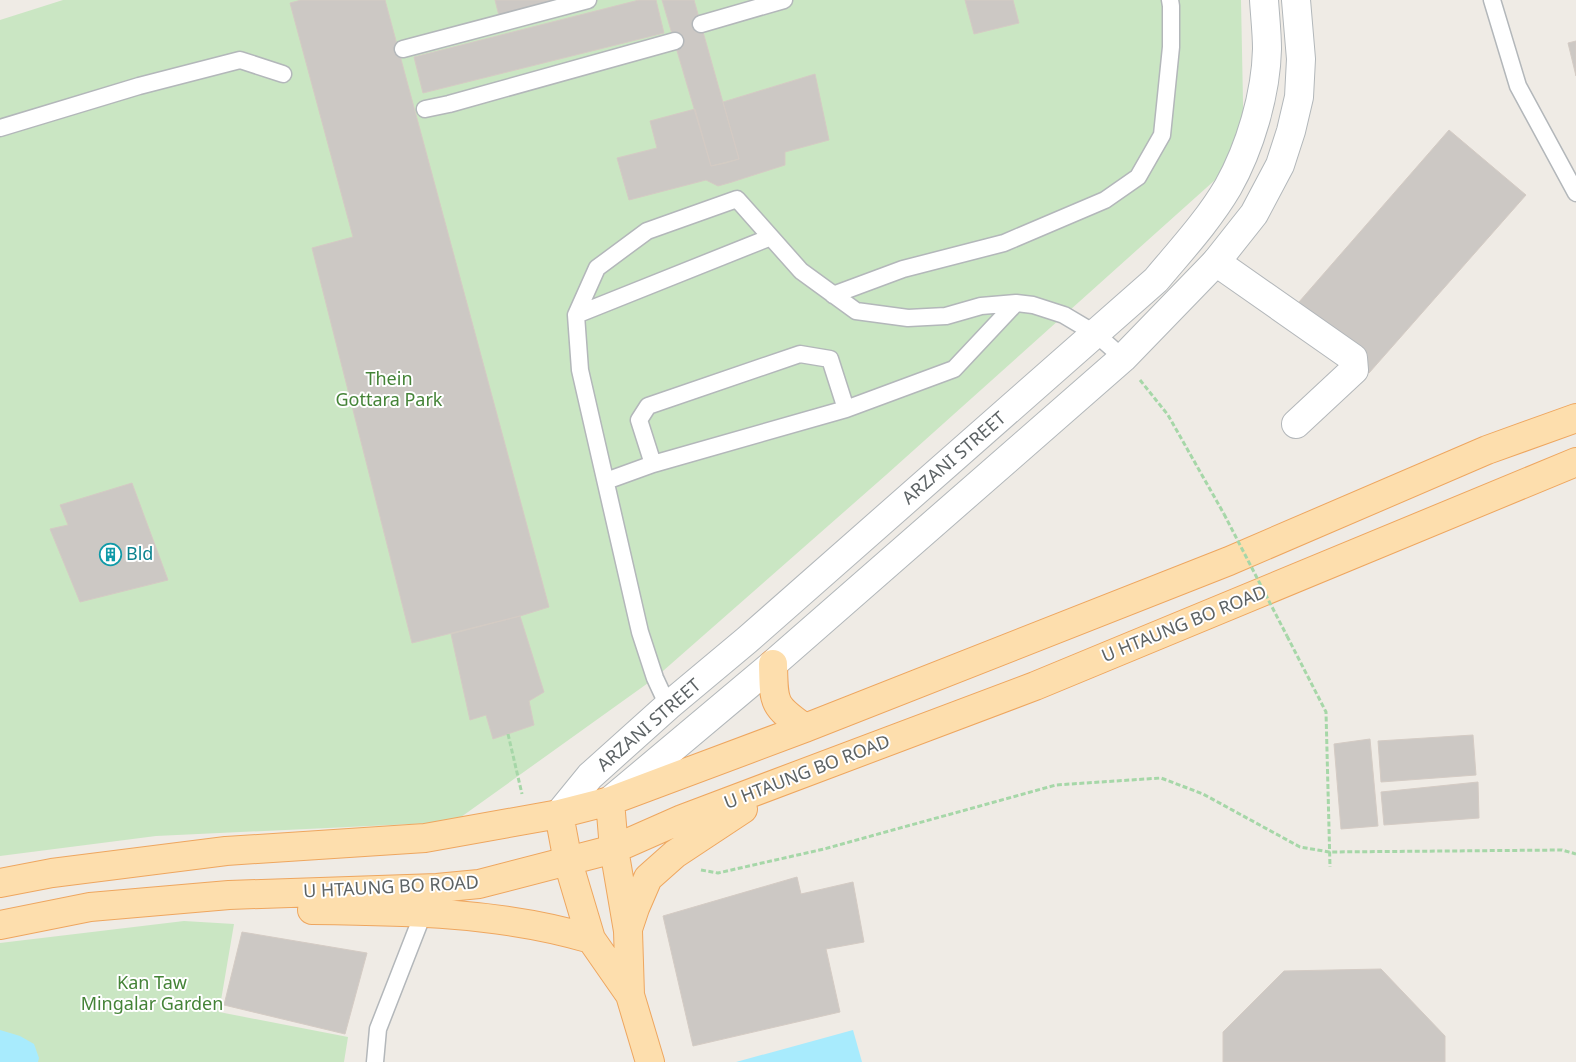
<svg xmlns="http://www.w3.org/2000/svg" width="1576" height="1062" viewBox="0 0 1576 1062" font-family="'Noto Sans',sans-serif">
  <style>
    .green { fill: #cae6c3 }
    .water { fill: #a8ebfd }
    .building { fill: #ccc8c4; stroke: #d4cbc4 }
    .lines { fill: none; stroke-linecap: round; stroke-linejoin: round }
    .lane-casing { stroke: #b3b7ba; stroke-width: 19 }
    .street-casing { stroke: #b3b7ba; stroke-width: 30 }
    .secondary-casing { stroke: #b2b7ba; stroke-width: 30 }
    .primary-casing { stroke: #eea65f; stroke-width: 30 }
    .path { stroke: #a6d7a8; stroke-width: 3; stroke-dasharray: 5 2.5; stroke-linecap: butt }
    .lane { stroke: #fff; stroke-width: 16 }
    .street { stroke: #fff; stroke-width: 28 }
    .secondary { stroke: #fff; stroke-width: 28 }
    .primary { stroke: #fddead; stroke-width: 28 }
    .path-bridge { stroke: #a6d7a8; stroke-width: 3; stroke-dasharray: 5 2.5; stroke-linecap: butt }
    .labels { text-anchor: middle; stroke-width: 4; stroke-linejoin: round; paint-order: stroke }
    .park-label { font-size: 18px; fill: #448337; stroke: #fff }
    .street-label { font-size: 18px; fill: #5d6365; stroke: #fff }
    .culture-label { font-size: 18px; fill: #0d838f; stroke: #fff; text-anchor: start }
  </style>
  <rect width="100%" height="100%" fill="#efebe5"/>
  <path class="green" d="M 63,0 L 1241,0 L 1244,154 L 886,475 L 655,678 L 454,822 L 156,836 L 0,856 L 0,20 Z
    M 184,921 L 234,924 L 219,1012 L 348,1037 L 344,1062 L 0,1062 L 0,943 Z"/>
  <path class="water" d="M 0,1030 L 20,1036 L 34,1044 L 39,1058 L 38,1062 L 0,1062 Z
    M 853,1030 L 862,1062 L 736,1062 Z"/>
  <path class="building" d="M 301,0 L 385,0 L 549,607 L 520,616 L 412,643 L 312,248 L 353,237 L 290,3 Z
    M 495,0 L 556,0 L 499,16 Z
    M 639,0 L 656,0 L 664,33 L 423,93 L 414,57 Z
    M 662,0 L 694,0 L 739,159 L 711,166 Z
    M 965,0 L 1013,0 L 1019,23 L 974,34 Z
    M 1576,41 L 1576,76 L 1568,43 Z
    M 815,74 L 829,140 L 785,152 L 785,165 L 732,182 L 718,186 L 706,180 L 629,200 L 617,158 L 657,148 L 650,121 L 695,109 L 711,166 L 726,163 L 739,159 L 723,102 Z
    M 1449,130 L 1526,195 L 1369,373 L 1334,336 L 1299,302 Z
    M 132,483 L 168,580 L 80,602 L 50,529 L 68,525 L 60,505 Z
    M 520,616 L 544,692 L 529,701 L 534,725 L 493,739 L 486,715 L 470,720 L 451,634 Z
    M 1473,735 L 1476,775 L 1381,782 L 1378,741 Z
    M 1370,739 L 1378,826 L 1341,829 L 1334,744 Z
    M 1478,782 L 1479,818 L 1384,825 L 1381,792 Z
    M 797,877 L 801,894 L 853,882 L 864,942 L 826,949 L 840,1012 L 693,1046 L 663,916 Z
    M 242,932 L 367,953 L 345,1034 L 224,1005 Z
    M 1381,969 L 1445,1036 L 1445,1062 L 1223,1062 L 1223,1032 L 1284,971 Z"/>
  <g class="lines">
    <defs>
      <path id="lane" d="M 1492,0 L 1518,86 L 1576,193
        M 701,24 L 784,0
        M 403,49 L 588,0
        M 425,109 L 449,104 L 675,41
        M 0,128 L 139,86 L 240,60 L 283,74
        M 833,295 L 903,269 L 1004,243 L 1105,200 L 1138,177 L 1162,135 L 1171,47 L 1171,6 L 1170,0
        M 576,315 L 771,237
        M 653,464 L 639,420 L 648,406 L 800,354 L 830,359 L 846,409
        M 606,481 L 653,464 L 846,409 L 954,369 L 1016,303
        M 668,706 L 655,678 L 640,632 L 580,370 L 576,315 L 597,268 L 647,231 L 737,199 L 801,271 L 856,311 L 908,318 L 946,316 L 981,306 L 1016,303 L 1033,305 L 1064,315 L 1096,334 L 1123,358
        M 375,1062 L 378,1029 L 426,906"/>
      <path id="street" d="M 1216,262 L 1353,358 L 1354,370 L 1296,424"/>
      <path id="secondary" d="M 611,800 L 773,664 L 1123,358 L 1216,262 L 1254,214 L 1280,165 L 1291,131 L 1299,97 L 1301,59 L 1296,0
        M 559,814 L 590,776 L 668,706 L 747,640 L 1156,280 C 1181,250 1208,221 1228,187 C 1250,148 1266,94 1267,49 C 1267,33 1265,16 1264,0"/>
      <path id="primary" d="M 773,664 C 774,703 772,705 805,728
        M 610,801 L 614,849 L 628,931 L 630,995 L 650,1062
        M 559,814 L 568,862 L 591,939 L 630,995
        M 0,883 L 52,873 L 226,851 L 425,838 L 559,814 L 610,801 L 805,728 L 1229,561 L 1487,450 L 1576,418
        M 312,910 C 405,911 501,912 591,939
        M 0,925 L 90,907 L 229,895 L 437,888 L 479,884 L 614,849 L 682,819 L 1035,686 L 1576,462
        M 628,929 L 635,908 L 648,878 L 675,854 L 743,809"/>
    </defs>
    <use href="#lane" class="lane-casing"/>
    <use href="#street" class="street-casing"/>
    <use href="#secondary" class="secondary-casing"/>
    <use href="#primary" class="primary-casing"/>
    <path class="path" d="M 1140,380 L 1168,415 L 1224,514
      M 1287,636 L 1326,712 L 1330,867
      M 508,734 L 522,794
      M 701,870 L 718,873 L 824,849 L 1056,785 L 1161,778 L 1203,794 L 1300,847 L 1329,852 L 1562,850 L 1576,854"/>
    <use href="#lane" class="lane"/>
    <use href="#street" class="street"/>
    <use href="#secondary" class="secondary"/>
    <use href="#primary" class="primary"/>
    <path class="path-bridge" d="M 1224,514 L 1287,636"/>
  </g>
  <defs>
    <symbol id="building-ring" viewBox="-11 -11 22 22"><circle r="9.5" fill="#fff" stroke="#0f9aa8" stroke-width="1.5"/><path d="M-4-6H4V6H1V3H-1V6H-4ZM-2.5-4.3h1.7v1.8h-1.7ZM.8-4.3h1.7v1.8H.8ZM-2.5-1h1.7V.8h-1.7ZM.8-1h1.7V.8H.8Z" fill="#0f9aa8"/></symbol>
  </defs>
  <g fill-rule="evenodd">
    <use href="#building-ring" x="98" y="542" width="25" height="25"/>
  </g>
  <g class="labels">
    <g class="park-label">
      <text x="389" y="385">Thein<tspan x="389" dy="21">Gottara Park</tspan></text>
      <text x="152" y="989">Kan Taw<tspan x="152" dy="21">Mingalar Garden</tspan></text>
    </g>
    <g class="street-label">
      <text transform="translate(954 458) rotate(-41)" y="6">ARZANI STREET</text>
      <text transform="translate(1184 624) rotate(-22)" y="6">U HTAUNG BO ROAD</text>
      <text transform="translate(649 725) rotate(-41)" y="6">ARZANI STREET</text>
      <text transform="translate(807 772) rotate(-21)" y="6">U HTAUNG BO ROAD</text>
      <text transform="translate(391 887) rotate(-3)" y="6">U HTAUNG BO ROAD</text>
    </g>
    <g class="culture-label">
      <text x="126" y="560">Bld</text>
    </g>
  </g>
</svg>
